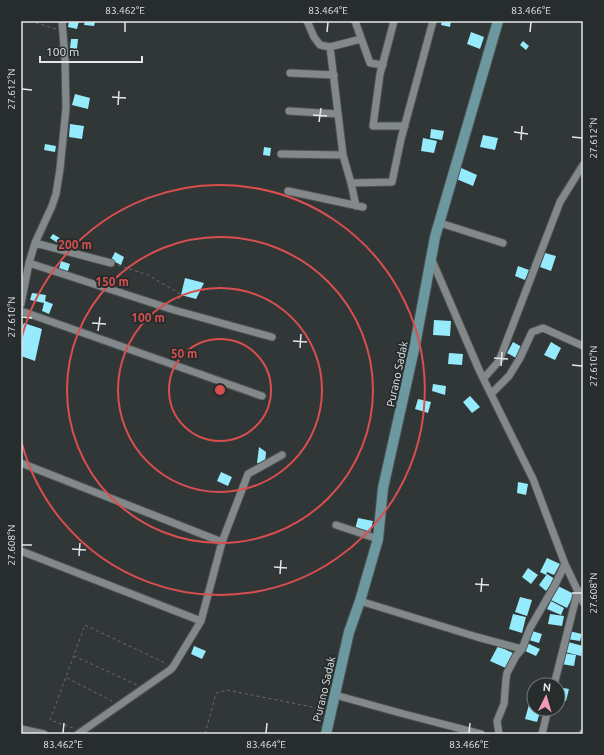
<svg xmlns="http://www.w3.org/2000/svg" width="604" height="755" viewBox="0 0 604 755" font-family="Ubuntu,sans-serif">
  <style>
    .building { fill: #95ebfc }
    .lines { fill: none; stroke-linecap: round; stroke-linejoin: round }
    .street-casing { stroke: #4e5253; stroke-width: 9 }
    .secondary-casing { stroke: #4e5253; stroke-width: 12 }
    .path { stroke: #686c6d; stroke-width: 1; stroke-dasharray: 3 3; stroke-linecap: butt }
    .street { stroke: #83898a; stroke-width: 7 }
    .secondary { stroke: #6c99a0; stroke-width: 10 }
    .ticks { fill: none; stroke: #e3e7e8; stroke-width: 1.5 }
    .ring { fill: none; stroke: #d94e4e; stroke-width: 2 }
    .labels { text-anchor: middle; stroke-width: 4; stroke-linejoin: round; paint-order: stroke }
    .street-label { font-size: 11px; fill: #e3e7e8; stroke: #272c2d }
    .centre { fill: #d94e4e; stroke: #272c2d; stroke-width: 2 }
    .ring-label { font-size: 12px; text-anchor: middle; font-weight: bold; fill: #d94e4e; stroke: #272c2d; stroke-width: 4; stroke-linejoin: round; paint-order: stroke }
    .neatline { fill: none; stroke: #e3e7e8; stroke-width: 1.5 }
    .ticks-label { font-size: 10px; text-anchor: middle; fill: #e3e7e8 }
  </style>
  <rect width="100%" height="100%" fill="#313637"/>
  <path class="building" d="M 69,21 L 79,21 L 77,29 L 68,27 Z
    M 85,21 L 95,22 L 94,26 L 84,25 Z
    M 442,21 L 451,21 L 450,27 L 441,25 Z
    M 471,32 L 484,37 L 480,49 L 467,44 Z
    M 71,39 L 78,39 L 77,49 L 70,48 Z
    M 523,41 L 529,46 L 526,50 L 520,45 Z
    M 75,94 L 90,98 L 88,109 L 72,105 Z
    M 70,124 L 84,126 L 82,139 L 69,137 Z
    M 431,129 L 444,131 L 442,140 L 430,138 Z
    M 483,135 L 498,138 L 495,150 L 480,147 Z
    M 423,138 L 437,141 L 434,153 L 421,151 Z
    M 45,144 L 56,146 L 55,152 L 44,150 Z
    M 264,147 L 271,148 L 270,156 L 263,155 Z
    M 459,167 L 477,175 L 473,186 L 454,178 Z
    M 53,234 L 63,240 L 61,245 L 50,238 Z
    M 115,252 L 124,257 L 121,265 L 111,260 Z
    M 545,253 L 556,256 L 551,271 L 540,267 Z
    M 61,261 L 70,264 L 67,274 L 58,272 Z
    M 518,266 L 529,270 L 525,280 L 515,276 Z
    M 185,278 L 204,283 L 196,299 L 181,295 Z
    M 32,293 L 46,295 L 45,301 L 53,304 L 49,314 L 42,311 L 44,303 L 30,300 Z
    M 434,320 L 451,321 L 450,336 L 433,335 Z
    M 24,323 L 42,329 L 35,361 L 21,356 L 21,330 Z
    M 513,342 L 522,347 L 516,358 L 507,353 Z
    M 551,342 L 561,348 L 555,360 L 544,355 Z
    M 449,353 L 463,354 L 462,365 L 448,364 Z
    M 433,384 L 446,386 L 445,395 L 432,391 Z
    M 470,396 L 480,407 L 472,413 L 463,402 Z
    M 418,399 L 431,402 L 428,413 L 415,409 Z
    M 259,447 L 266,452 L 265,464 L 257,463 Z
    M 221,472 L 232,477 L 228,486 L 217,481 Z
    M 518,482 L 528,484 L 526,495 L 517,493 Z
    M 358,518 L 373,521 L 370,533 L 355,529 Z
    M 547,558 L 560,564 L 554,575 L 547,572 L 546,575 L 540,572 Z
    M 528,568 L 538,575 L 531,584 L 522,577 Z
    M 547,574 L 555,579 L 546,591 L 539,585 Z
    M 558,586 L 574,594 L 567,608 L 551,600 Z
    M 520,597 L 532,600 L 527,616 L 515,612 Z
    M 551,601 L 564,608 L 561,615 L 547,609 Z
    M 513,614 L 526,617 L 522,633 L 509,629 Z
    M 550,614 L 564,616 L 562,626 L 548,624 Z
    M 532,631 L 542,634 L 539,643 L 529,640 Z
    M 569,631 L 582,634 L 580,641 L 567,639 Z
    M 568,642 L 583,646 L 581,656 L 565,652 Z
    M 527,643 L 540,649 L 536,656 L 523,650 Z
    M 194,646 L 206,651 L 202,659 L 191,654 Z
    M 498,646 L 515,654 L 508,669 L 490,661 Z
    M 563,653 L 576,655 L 574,666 L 561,664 Z
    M 558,687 L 569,689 L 566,701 L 558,699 Z
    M 530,701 L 534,703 L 534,709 L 541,709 L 537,722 L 525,719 Z"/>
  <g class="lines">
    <defs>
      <path id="street" d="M 307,21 L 314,37 L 320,45 L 330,47 L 361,39
        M 355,21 L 370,63 L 383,65
        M 394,21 L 380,74 L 373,126 L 405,126
        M 330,47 L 343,155 L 351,183 L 356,206
        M 290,73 L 334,75
        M 289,111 L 338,114
        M 281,154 L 343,155
        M 351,183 L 392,182 L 401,139 L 433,21
        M 288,191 L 363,207
        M 440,223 L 503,243
        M 35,243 L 111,263
        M 431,258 L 480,372 L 533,479 L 565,564 L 583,602
        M 29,263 L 174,310 L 272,337
        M 21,304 L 29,263 L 35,243 L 52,206 L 56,194 L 60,169 L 66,108 L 65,58 L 62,21
        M 21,311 L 262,396
        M 484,378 L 499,361 L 560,202 L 583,165
        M 491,394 L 509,376 L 520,358 L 532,332 L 543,328 L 583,346
        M 21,463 L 222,542
        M 336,525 L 378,539
        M 21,551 L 201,621
        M 360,601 L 477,637 L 522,649
        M 554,685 L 578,590
        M 335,695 L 404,714 L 481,734
        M 21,729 L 44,734
        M 78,734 L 170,670 L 173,667 L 201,621 L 222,542 L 248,474 L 282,455
        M 499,734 L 497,721 L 504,704 L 506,679 L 507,673 L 516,656 L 522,649 L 530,628 L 555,585 L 565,564
        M 542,734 L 548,709
        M 583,734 L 583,733"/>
      <path id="secondary" d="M 326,734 L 349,632 L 360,601 L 378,539 L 383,488 L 415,345 L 435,237 L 498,21"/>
    </defs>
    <use href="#street" class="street-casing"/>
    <use href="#secondary" class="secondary-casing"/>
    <path class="path" d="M 30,21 L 56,29
      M 118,265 L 148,275 L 177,292 L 181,295 L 177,303
      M 74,656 L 137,685
      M 67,678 L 112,701
      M 73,728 L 50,720 L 85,625 L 167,664
      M 205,734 L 216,693 L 227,690 L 322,709"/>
    <use href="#street" class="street"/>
    <use href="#secondary" class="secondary"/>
  </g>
  <path class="ticks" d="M 125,32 L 125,22M 327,32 L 328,22M 530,32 L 531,22M 22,89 L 32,90M 112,97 L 126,98M 118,105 L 119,91M 313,115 L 327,116M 319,122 L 321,108M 514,132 L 528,134M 572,137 L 582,138M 521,140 L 522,126M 22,317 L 32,318M 92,323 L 106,324M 98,331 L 100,317M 293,341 L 307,342M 300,348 L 301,334M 494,358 L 508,359M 572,365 L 582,366M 501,366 L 502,352M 22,545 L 32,545M 72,549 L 86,550M 79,556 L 80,543M 274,567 L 287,568M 280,574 L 281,560M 475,584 L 489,585M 481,592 L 482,578M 572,593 L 582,593M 63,733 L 64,723M 266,733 L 267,723M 469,733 L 470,723"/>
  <g class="ring">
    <circle cx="220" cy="390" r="51"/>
    <circle cx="220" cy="390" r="102"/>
    <circle cx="220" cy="390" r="153"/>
    <path d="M21 340A205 205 0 1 1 21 440"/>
  </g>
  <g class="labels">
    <g class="street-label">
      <text transform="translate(397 374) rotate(-78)" y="4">Purano Sadak</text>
      <text transform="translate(324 689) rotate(-77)" y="4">Purano Sadak</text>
    </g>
  </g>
  <circle cx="220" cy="390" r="6" class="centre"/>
  <g class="ring-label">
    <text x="75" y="249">200 m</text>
    <text x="112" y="286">150 m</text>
    <text x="148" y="322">100 m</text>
    <text x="184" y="358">50 m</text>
  </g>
  <rect width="604" height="755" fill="none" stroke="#272c2d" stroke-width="44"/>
  <g transform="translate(546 697) rotate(5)"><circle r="19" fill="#272c2d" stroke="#727778"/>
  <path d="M0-3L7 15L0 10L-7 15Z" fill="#f19ab3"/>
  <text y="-6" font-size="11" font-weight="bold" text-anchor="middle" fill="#e3e7e8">N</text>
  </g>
  <path d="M40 56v6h102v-6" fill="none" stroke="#e3e7e8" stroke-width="2"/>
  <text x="46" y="56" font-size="12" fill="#e3e7e8" stroke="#272c2d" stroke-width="3" paint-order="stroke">100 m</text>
  <rect x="22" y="22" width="560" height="711" class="neatline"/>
  <g class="ticks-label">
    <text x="125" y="14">83.462°E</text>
    <text x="328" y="14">83.464°E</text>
    <text x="531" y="14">83.466°E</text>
    <text transform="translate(11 89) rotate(-90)" y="4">27.612°N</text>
    <text transform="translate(593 138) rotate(-90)" y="4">27.612°N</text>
    <text transform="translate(11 317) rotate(-90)" y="4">27.610°N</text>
    <text transform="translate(593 366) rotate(-90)" y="4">27.610°N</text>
    <text transform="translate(11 545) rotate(-90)" y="4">27.608°N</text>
    <text transform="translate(593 593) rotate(-90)" y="4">27.608°N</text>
    <text x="63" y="748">83.462°E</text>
    <text x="266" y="748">83.464°E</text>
    <text x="469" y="748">83.466°E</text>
  </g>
</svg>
